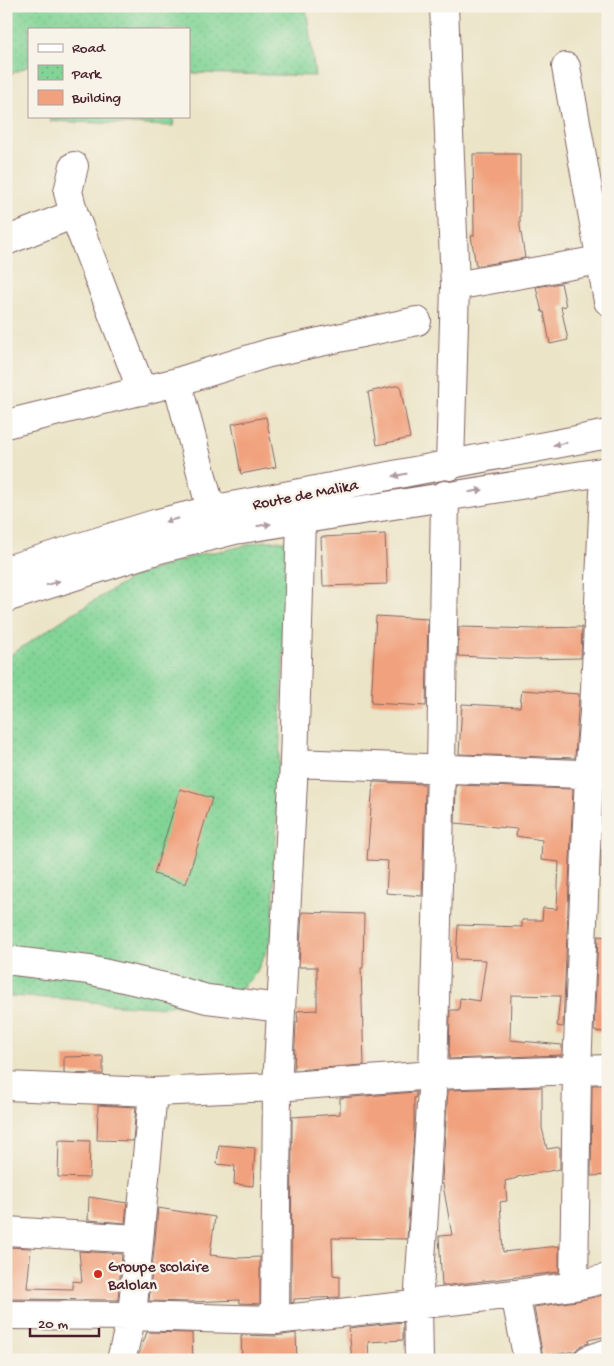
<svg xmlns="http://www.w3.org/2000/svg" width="614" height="1366" viewBox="0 0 614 1366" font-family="'Gochi Hand',sans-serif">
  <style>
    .park { fill: url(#park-dots); stroke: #667a60 }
    .building { fill: #f1a17d }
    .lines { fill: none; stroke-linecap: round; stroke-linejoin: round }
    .minor-casing { stroke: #826462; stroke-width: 30 }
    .major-casing { stroke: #826462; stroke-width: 30 }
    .minor { stroke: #fff; stroke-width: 28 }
    .major { stroke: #fff; stroke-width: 28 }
    .oneway { fill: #ae9aa0 }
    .poi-dot { fill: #c8321e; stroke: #f7f3e8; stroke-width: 2 }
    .labels { text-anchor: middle; stroke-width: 5; stroke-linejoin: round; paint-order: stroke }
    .street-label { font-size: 16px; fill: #4a1f2b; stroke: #f7f3e8 }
    .poi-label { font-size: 16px; fill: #4a1f2b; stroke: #f7f3e8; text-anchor: start }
  </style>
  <defs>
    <pattern id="park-dots" width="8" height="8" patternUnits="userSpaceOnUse" patternTransform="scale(1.25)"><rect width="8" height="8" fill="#81d496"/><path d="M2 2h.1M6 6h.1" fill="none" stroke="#71b681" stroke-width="1.8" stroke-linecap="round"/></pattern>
  </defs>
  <rect width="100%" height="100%" fill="#f7f3e8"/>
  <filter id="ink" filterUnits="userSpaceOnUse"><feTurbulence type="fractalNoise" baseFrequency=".02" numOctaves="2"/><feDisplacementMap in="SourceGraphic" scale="10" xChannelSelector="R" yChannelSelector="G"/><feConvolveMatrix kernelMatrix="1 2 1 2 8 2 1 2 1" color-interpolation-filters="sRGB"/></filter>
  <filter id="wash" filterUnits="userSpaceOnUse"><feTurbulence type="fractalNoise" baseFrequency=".0096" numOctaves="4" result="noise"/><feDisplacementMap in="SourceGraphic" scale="20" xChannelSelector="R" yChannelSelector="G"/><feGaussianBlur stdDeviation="1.12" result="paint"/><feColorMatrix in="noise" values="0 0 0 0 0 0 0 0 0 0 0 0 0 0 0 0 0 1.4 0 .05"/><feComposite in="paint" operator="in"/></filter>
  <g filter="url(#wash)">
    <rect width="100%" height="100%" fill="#ebe4c7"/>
    <path class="park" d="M 6,6 L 306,6 L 315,76 L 189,73 L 189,29 L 29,29 L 29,66 L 6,76 Z
      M 50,116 L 174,116 L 173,126 L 50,121 Z
      M 264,541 L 288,541 L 272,939 L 256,973 L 238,992 L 214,1002 L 156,1007 L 115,1005 L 69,999 L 6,996 L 6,658 L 67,617 L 135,576 L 201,554 L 226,550 Z"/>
    <g id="blocks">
      <path class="building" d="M 473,154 L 520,154 L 520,226 L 525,258 L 476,266 L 471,236 L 474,236 Z
        M 561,283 L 566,306 L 561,307 L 568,340 L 550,344 L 544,312 L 542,312 L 536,287 Z
        M 400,385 L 410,438 L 377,445 L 368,392 Z
        M 266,417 L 276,467 L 241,474 L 232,424 Z
        M 385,534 L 387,584 L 323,586 L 321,537 Z
        M 376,616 L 428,619 L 426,706 L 371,703 Z
        M 459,627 L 538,629 L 538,628 L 582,627 L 581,658 L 526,659 L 458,656 Z
        M 522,690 L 579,694 L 575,758 L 459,754 L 462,704 L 520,707 Z
        M 373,782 L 425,784 L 422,896 L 386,893 L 388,861 L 367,860 Z
        M 456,785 L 573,789 L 563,1027 L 557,1026 L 560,996 L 511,995 L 510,1040 L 562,1045 L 562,1055 L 449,1059 L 450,1010 L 459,1010 L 460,998 L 480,1001 L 486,960 L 456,959 L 458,925 L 522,927 L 522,920 L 542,920 L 543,908 L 557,909 L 559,862 L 541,860 L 542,840 L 516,836 L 517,829 L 455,823 Z
        M 180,789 L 212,798 L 186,884 L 154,874 Z
        M 602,849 L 608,849 L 608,869 L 601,868 Z
        M 302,912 L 364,914 L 363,968 L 361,968 L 364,1065 L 294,1070 L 296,1022 L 298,1022 L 297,1011 L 317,1010 L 317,967 L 299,967 Z
        M 598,936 L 608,937 L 608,1017 L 606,1017 L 604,1032 L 594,1031 Z
        M 103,1056 L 103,1074 L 64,1073 L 64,1057 Z
        M 592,1085 L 608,1085 L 608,1175 L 591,1176 Z
        M 542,1087 L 542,1128 L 547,1149 L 560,1147 L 560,1169 L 517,1177 L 517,1178 L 505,1181 L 507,1201 L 500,1202 L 503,1252 L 559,1246 L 559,1272 L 442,1286 L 439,1236 L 452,1235 L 442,1179 L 448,1090 Z
        M 416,1092 L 416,1097 L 414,1098 L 414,1130 L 407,1239 L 332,1238 L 333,1275 L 340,1276 L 340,1297 L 294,1299 L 294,1302 L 291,1303 L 292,1117 L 340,1114 L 340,1098 Z
        M 98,1105 L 136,1107 L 133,1141 L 97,1140 Z
        M 59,1140 L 90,1141 L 89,1178 L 58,1177 Z
        M 219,1145 L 255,1148 L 253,1186 L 234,1184 L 235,1166 L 217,1164 Z
        M 89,1197 L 127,1203 L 125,1223 L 88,1220 Z
        M 158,1208 L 215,1217 L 210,1255 L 239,1258 L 260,1257 L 260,1304 L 240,1303 L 239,1300 L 191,1302 L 149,1301 Z
        M 6,1247 L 31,1248 L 27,1288 L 73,1289 L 73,1281 L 82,1282 L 79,1251 L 122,1254 L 118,1300 L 6,1299 Z
        M 608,1294 L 608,1336 L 588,1340 L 589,1343 L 582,1345 L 575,1351 L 543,1357 L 534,1307 L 576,1301 Z
        M 403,1322 L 403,1340 L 368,1342 L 369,1360 L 352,1360 L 349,1328 Z
        M 147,1332 L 192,1333 L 193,1360 L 137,1360 Z
        M 296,1333 L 297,1360 L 242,1360 L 241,1335 L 275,1336 Z"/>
    </g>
  </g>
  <g filter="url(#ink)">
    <use href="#blocks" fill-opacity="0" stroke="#826462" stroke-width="1"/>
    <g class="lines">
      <defs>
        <path id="minor" d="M 444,6 L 455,286 L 450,466
          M 566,67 L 608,301
          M 74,166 L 68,192 L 74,214 L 142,391
          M 6,241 L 74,214
          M 455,286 L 600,260
          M 177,382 L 211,510
          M 6,424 L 177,382 L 269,353 L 417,321
          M 294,763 L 606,775
          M 6,960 L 89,970 L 168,988 L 207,999 L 281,1008
          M 6,1086 L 153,1092 L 277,1087 L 433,1075 L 608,1069
          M 6,1231 L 139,1239
          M 574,1286 L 577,1070 L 589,774 L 594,712 L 605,471
          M 515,1294 L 528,1360
          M 6,1315 L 132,1316 L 275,1320 L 515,1294 L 574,1286 L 608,1278
          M 275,1320 L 277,1087 L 294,763 L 301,519
          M 121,1360 L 132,1316 L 153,1092
          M 419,1360 L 418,1305 L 433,1075 L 441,770 L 445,495
          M 588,1360 L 608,1353"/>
        <path id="major" d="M 6,570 L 158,523 L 211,510 L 608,434
          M 6,598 L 160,549 L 235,530 L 608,471"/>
      </defs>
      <use href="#minor" class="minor-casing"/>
      <use href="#major" class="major-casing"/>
      <use href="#minor" class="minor"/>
      <use href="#major" class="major"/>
    </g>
    <defs><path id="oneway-solid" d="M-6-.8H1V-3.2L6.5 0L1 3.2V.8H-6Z" transform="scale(1.25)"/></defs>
    <g class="oneway">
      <use href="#oneway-solid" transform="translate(560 444) rotate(169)"/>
      <use href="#oneway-solid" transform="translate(400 475) rotate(169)"/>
      <use href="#oneway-solid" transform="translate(476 491) rotate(-9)"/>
      <use href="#oneway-solid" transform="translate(172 520) rotate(166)"/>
      <use href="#oneway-solid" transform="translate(264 525) rotate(-9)"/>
      <use href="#oneway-solid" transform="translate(53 583) rotate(-17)"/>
    </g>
  </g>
  <circle class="poi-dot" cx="98" cy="1274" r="5"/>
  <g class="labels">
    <g class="street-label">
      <text transform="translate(305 493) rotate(-11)" y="6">Route de Malika</text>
    </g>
    <g class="poi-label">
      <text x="108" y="1271">Groupe scolaire<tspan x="108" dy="18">Balolan</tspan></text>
    </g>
  </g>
  <rect width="614" height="1366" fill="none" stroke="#f7f3e8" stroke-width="25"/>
  <rect x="28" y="28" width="162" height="90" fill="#f7f3e8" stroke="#b29e9c"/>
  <rect x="38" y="44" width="25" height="8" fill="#ffffff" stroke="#b29e9c"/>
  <text x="72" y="52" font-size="15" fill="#4a1f2b">Road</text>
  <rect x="38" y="65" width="25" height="15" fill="url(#park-dots)" stroke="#b29e9c"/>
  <text x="72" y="78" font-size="15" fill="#4a1f2b">Park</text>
  <rect x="38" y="90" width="25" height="15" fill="#f1a17d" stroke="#b29e9c"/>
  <text x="72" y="102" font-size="15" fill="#4a1f2b">Building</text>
  <path d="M30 1328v8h69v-8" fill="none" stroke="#4a1f2b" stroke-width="2.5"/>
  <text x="38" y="1328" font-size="15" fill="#4a1f2b" stroke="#f7f3e8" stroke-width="4" paint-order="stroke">20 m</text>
</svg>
